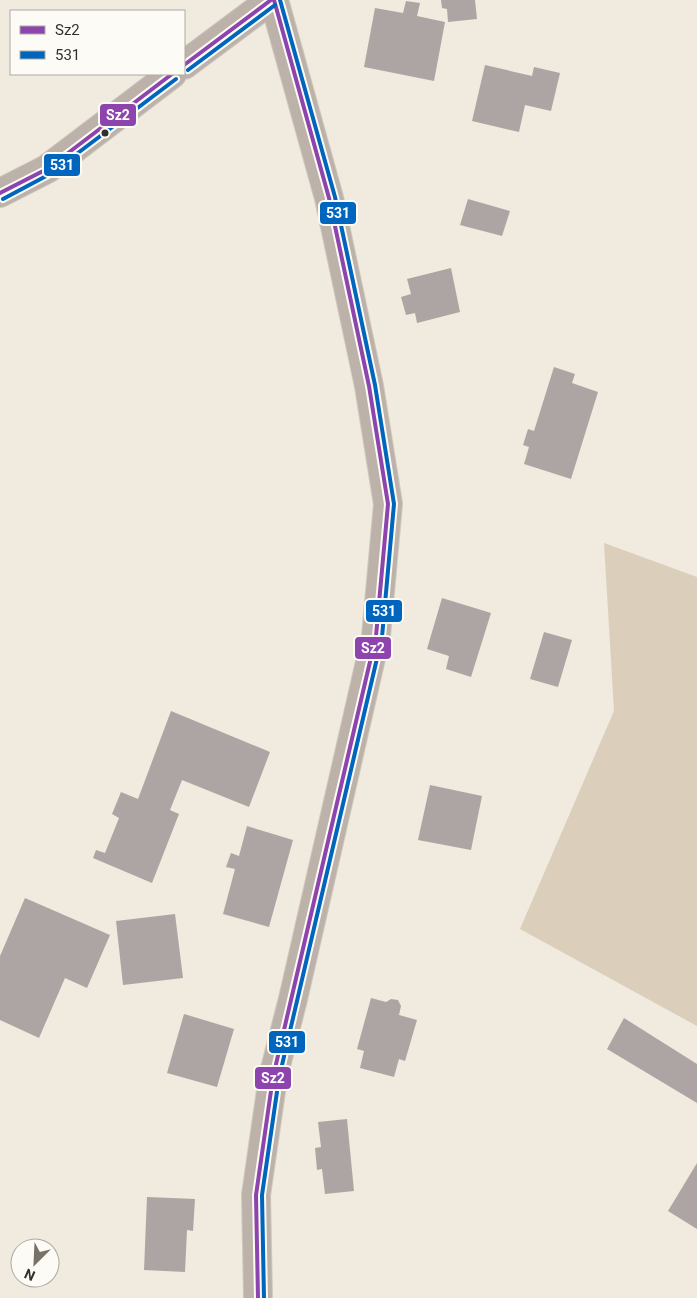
<svg xmlns="http://www.w3.org/2000/svg" width="697" height="1298" viewBox="0 0 697 1298" font-family="Roboto,sans-serif">
  <style>
    .green { fill: #dbcfbb }
    .building { fill: #ada5a3 }
    .lines { fill: none; stroke-linecap: round; stroke-linejoin: round }
    .minor-casing { stroke: #cec8bf; stroke-width: 30 }
    .minor { stroke: #bcb2aa; stroke-width: 28 }
    .bus-1-casing { stroke: #fdfbf6; stroke-width: 8 }
    .bus-2-casing { stroke: #fdfbf6; stroke-width: 8 }
    .bus-1 { stroke: #8e44ad; stroke-width: 4 }
    .bus-2 { stroke: #0065bd; stroke-width: 4 }
    .bus-dot { fill: #353027; stroke: #fdfbf6; stroke-width: 2 }
    .line-badge { stroke: #fdfbf6; stroke-width: 2 }
    .badge-label { font-size: 14px; text-anchor: middle; font-weight: bold; fill: #fff }
  </style>
  <rect width="100%" height="100%" fill="#f1eade"/>
  <path class="green" d="M 604,543 L 697,577 L 697,1026 L 520,929 L 614,711 Z"/>
  <path class="building" d="M 441,0 L 475,0 L 477,19 L 448,22 L 447,9 L 442,8 Z
    M 406,1 L 420,3 L 417,16 L 445,22 L 434,81 L 364,67 L 375,8 L 403,13 Z
    M 485,65 L 532,76 L 534,67 L 560,73 L 551,111 L 525,105 L 519,132 L 472,121 Z
    M 468,199 L 510,211 L 502,236 L 460,225 Z
    M 451,268 L 460,312 L 417,323 L 415,313 L 406,315 L 401,297 L 411,294 L 407,279 Z
    M 554,367 L 575,374 L 572,383 L 598,392 L 571,479 L 524,464 L 529,447 L 523,445 L 528,429 L 534,431 Z
    M 442,598 L 491,613 L 471,677 L 446,669 L 449,656 L 427,649 Z
    M 544,632 L 572,640 L 558,687 L 530,679 Z
    M 171,711 L 270,752 L 249,807 L 182,780 L 170,810 L 179,814 L 152,883 L 93,858 L 96,850 L 105,853 L 119,818 L 112,814 L 121,792 L 138,799 Z
    M 430,785 L 482,796 L 471,850 L 418,840 Z
    M 247,826 L 293,840 L 269,927 L 223,914 L 235,869 L 226,867 L 231,853 L 239,856 Z
    M 25,898 L 110,935 L 87,988 L 65,978 L 39,1038 L 0,1020 L 0,956 Z
    M 175,914 L 183,978 L 123,985 L 116,921 Z
    M 371,998 L 386,1002 L 391,999 L 398,1000 L 401,1006 L 399,1015 L 417,1020 L 405,1061 L 399,1059 L 394,1077 L 360,1068 L 364,1051 L 357,1049 Z
    M 184,1014 L 234,1029 L 217,1087 L 167,1073 Z
    M 624,1018 L 697,1064 L 697,1103 L 607,1049 Z
    M 347,1119 L 354,1191 L 325,1194 L 322,1169 L 317,1170 L 315,1148 L 321,1147 L 318,1122 Z
    M 697,1163 L 697,1229 L 668,1211 Z
    M 147,1197 L 195,1199 L 193,1231 L 187,1230 L 185,1272 L 144,1270 Z"/>
  <g class="lines">
    <defs>
      <path id="minor" d="M 184,65 L 271,0
        M 0,193 L 47,169 L 172,74
        M 258,1298 L 256,1195 L 273,1077 L 293,999 L 376,636 L 388,504 L 369,386 L 329,198 L 274,0"/>
    </defs>
    <use href="#minor" class="minor-casing"/>
    <use href="#minor" class="minor"/>
    <defs>
      <path id="bus-1" d="M 184,65 L 271,0
        M 0,193 L 47,169 L 172,74
        M 258,1298 L 256,1195 L 273,1077 L 376,636 L 388,504 L 369,386 L 329,198 L 274,0"/>
      <path id="bus-2" d="M 188,70 L 275,5
        M 3,199 L 50,174 L 176,79
        M 264,1298 L 262,1195 L 279,1078 L 382,637 L 394,504 L 375,385 L 335,197 L 280,0"/>
    </defs>
    <use href="#bus-1" class="bus-1-casing"/>
    <use href="#bus-2" class="bus-2-casing"/>
    <use href="#bus-1" class="bus-1"/>
    <use href="#bus-2" class="bus-2"/>
  </g>
  <circle class="bus-dot" cx="105" cy="133" r="4.5"/>
  <g class="line-badge">
    <rect x="99" y="103" width="38" height="24" rx="5" fill="#8e44ad"/>
    <rect x="43" y="153" width="38" height="24" rx="5" fill="#0065bd"/>
    <rect x="319" y="201" width="38" height="24" rx="5" fill="#0065bd"/>
    <rect x="365" y="599" width="38" height="24" rx="5" fill="#0065bd"/>
    <rect x="354" y="636" width="38" height="24" rx="5" fill="#8e44ad"/>
    <rect x="268" y="1030" width="38" height="24" rx="5" fill="#0065bd"/>
    <rect x="254" y="1066" width="38" height="24" rx="5" fill="#8e44ad"/>
  </g>
  <g class="badge-label">
    <text x="118" y="120">Sz2</text>
    <text x="62" y="170">531</text>
    <text x="338" y="218">531</text>
    <text x="384" y="616">531</text>
    <text x="373" y="653">Sz2</text>
    <text x="287" y="1047">531</text>
    <text x="273" y="1083">Sz2</text>
  </g>
  <rect x="10" y="10" width="175" height="65" fill="#fdfbf6" stroke="#adaaa3"/>
  <rect x="20" y="26" width="25" height="8" fill="#8e44ad" stroke="#adaaa3"/>
  <text x="55" y="35" font-size="15" fill="#353027">Sz2</text>
  <rect x="20" y="51" width="25" height="8" fill="#0065bd" stroke="#adaaa3"/>
  <text x="55" y="60" font-size="15" fill="#353027">531</text>
  <g transform="translate(35 1263) rotate(204)"><circle r="24" fill="#fdfbf6" stroke="#adaaa3"/>
  <path d="M0-4L9 19L0 12L-9 19Z" fill="#777167"/>
  <text y="-8" font-size="14" font-weight="bold" text-anchor="middle" fill="#353027">N</text>
  </g>
</svg>
